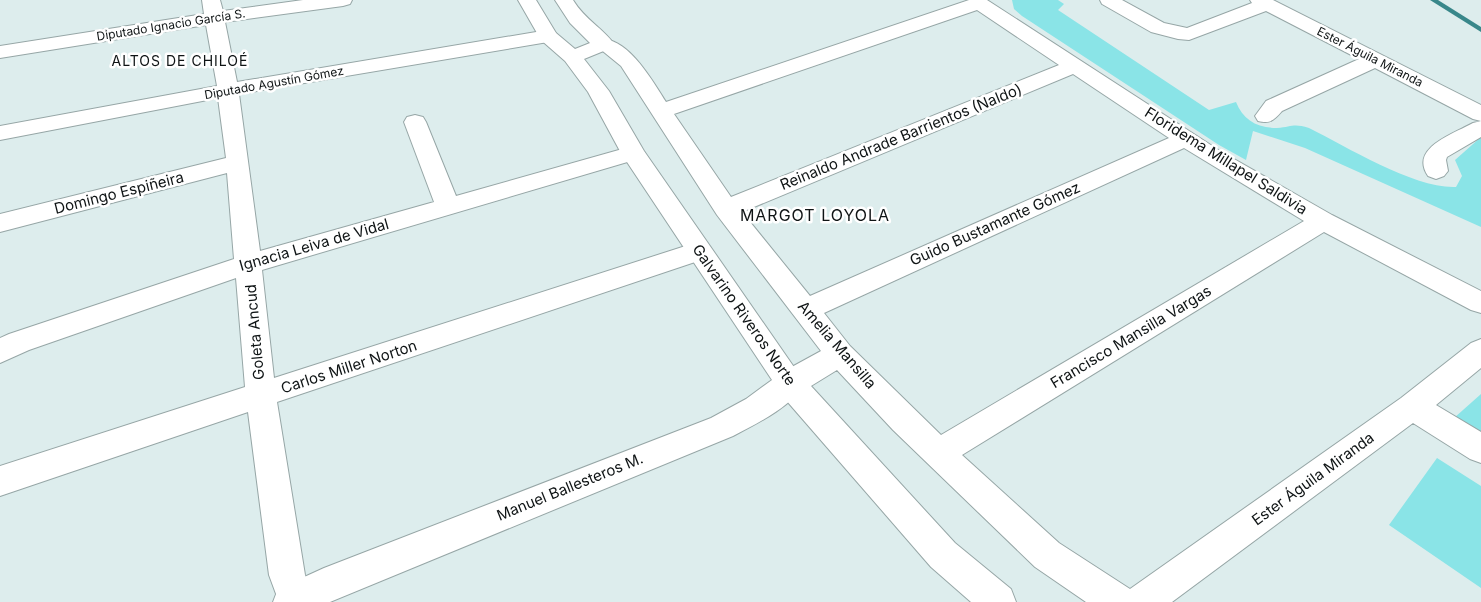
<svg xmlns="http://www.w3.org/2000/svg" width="1481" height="602" viewBox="0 0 1481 602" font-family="Inter,sans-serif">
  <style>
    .green { fill: #8ae4e7 }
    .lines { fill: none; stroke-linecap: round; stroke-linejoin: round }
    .stream { fill: #38878a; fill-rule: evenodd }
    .minor-casing { stroke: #96a6a6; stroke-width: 2 }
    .tertiary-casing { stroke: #96a6a6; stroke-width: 2 }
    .minor { fill: #fff; fill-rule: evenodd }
    .tertiary { fill: #fff; fill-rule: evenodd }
    .labels { text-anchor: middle; stroke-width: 5; stroke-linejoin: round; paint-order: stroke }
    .far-street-label { font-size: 12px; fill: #0f1415; stroke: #fff }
    .far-neighbourhood-label { font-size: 14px; letter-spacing: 1px; fill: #0f1415; stroke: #fff }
    .street-label { font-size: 15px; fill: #0f1415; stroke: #fff }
    .neighbourhood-label { font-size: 16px; letter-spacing: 1px; fill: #0f1415; stroke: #fff }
  </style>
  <rect width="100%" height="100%" fill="#ddeded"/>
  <path class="green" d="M 1012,0 L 1058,0 L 1064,4 L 1058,10 L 1209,110 L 1236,102 C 1243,120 1257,128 1277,128 C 1292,127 1293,123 1309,128 C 1347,147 1415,189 1456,187 L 1462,176 L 1455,160 L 1481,137 L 1481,227 L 1305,148 L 1253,131 L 1246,160 L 1219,145 L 1022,16 L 1014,9 Z
    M 1481,394 L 1481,434 L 1454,418 Z
    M 1437,458 L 1481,486 L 1481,588 L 1389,525 Z"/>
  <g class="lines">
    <path class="stream" d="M 1430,0 L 1438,0 L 1481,27 L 1481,32 Z"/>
    <defs>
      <path id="minor" d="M 202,0 L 220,0 L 223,11 L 303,0 L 352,0 L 350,4 L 343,6 L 225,22 L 237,82 L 548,30 L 555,32 L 558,36 L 555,40 L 548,42 L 239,94 L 260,251 L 434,202 L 404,122 L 407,117 L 415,115 L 423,117 L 426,122 L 456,196 L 633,146 L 641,148 L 645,153 L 641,158 L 262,270 L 274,378 L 698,242 L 707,244 L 711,251 L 707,258 L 277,402 L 305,575 L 315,602 L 279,602 L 269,575 L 248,412 L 0,496 L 0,466 L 245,387 L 236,278 L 29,350 L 0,363 L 0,338 L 9,334 L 234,259 L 227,173 L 0,232 L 0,214 L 226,158 L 218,98 L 0,140 L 0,126 L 217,86 L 206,25 L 0,58 L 0,46 L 204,14 Z
        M 969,0 L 987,0 L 1220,151 L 1332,215 L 1481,291 L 1481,313 L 1471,310 L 1324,232 L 962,455 L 1059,543 L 1130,589 L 1401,398 L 1471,343 L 1481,339 L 1481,368 L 1436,405 L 1481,432 L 1481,463 L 1470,459 L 1413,423 L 1172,602 L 1086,602 L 1035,567 L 893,430 L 837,370 L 811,386 L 955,543 L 1011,589 L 1016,602 L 971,602 L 931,567 L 779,392 L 775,383 L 779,374 L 821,351 L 717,215 L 621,66 L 594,44 L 597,40 C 626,33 653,82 666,102 ZM 977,10 L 1059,65 L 731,197 L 674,114 ZM 1073,74 L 1169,138 L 810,296 L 742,212 ZM 1184,148 L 1304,221 L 941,435 L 850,346 L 824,313 Z
        M 1100,0 L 1122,0 L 1164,23 L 1187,28 L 1252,3 L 1250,0 L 1273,0 L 1481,105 L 1481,121 L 1473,119 L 1375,68 L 1282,111 C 1274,120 1271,124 1258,121 L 1255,116 L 1266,101 L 1359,59 L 1266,11 L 1189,40 L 1178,39 L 1151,32 L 1102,4 Z
        M 1481,121 L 1481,137 L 1447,157 L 1446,160 L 1448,171 L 1444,176 L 1436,179 L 1428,176 C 1409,148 1453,134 1473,123 Z"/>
      <path id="tertiary" d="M 518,0 L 536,0 L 556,33 L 575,49 L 590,43 L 570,23 L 555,0 L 573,0 C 585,20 603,28 614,44 L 611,48 L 584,59 L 609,91 L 644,151 L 805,383 C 793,406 756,424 733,436 L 330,602 L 273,602 L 278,589 L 324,568 L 711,418 L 746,399 L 772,380 L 621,153 L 588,92 L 565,61 L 541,40 Z"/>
    </defs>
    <use href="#minor" class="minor-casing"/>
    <use href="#tertiary" class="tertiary-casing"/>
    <use href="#minor" class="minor"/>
    <use href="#tertiary" class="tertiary"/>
  </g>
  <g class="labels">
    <g class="far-street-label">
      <text transform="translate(171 25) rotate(-9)" y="4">Diputado Ignacio García S.</text>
      <text transform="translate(1370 57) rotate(27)" y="4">Ester Águila Miranda</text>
      <text transform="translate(274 83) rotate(-10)" y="4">Diputado Agustín Gómez</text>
    </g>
    <g class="far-neighbourhood-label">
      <text x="180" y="66">ALTOS DE CHILOÉ</text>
    </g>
    <g class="street-label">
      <text transform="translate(901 137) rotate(-22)" y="5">Reinaldo Andrade Barrientos (Naldo)</text>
      <text transform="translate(1226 161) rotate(32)" y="5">Floridema Millapel Saldivia</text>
      <text transform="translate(119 193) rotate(-14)" y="5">Domingo Espiñeira</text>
      <text transform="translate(995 224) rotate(-24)" y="5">Guido Bustamante Gómez</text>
      <text transform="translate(314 245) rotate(-16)" y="5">Ignacia Leiva de Vidal</text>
      <text transform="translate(744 315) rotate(55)" y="5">Galvarino Riveros Norte</text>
      <text transform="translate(255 332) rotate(-95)" y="5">Goleta Ancud</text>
      <text transform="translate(1131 337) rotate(-31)" y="5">Francisco Mansilla Vargas</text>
      <text transform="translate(837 345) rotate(49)" y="5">Amelia Mansilla</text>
      <text transform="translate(349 367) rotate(-18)" y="5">Carlos Miller Norton</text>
      <text transform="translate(1313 479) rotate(-36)" y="5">Ester Águila Miranda</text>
      <text transform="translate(570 487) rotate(-22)" y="5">Manuel Ballesteros M.</text>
    </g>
    <g class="neighbourhood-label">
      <text x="815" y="221">MARGOT LOYOLA</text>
    </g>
  </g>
</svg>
